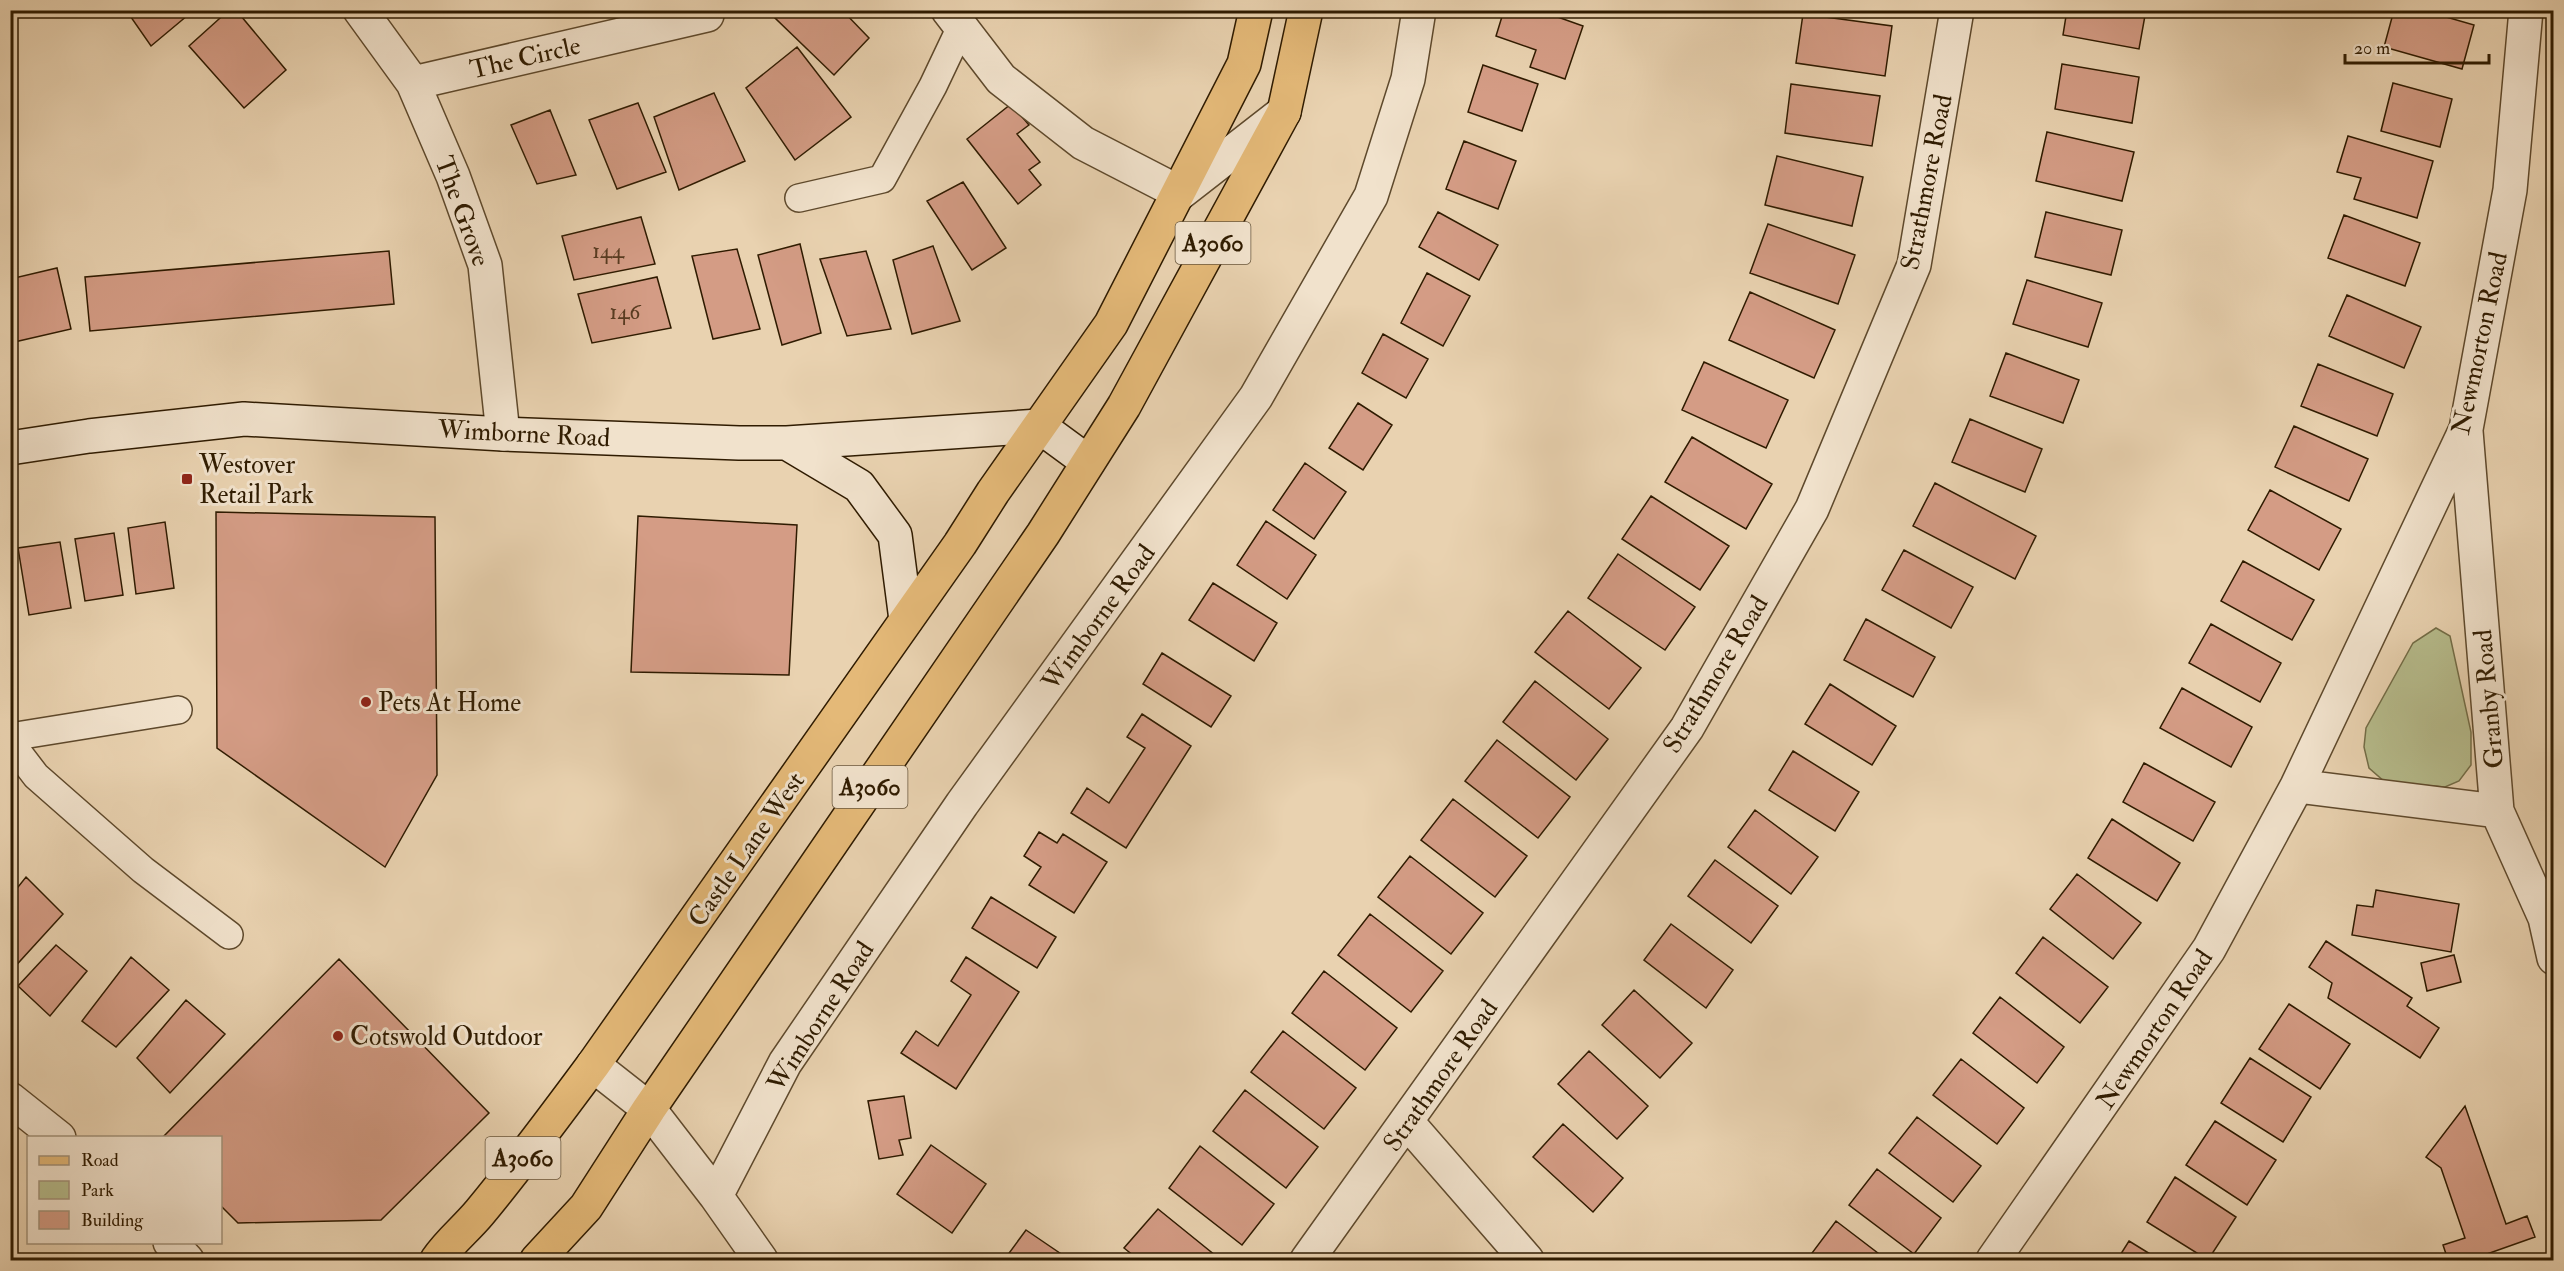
<svg xmlns="http://www.w3.org/2000/svg" width="2564" height="1271" viewBox="0 0 2564 1271" font-family="'IM FELL Double Pica',serif">
  <style>
    .green { fill: #b6bc8c; stroke: #726c46; stroke-width: 1.5 }
    .building { fill: #d49c85; stroke: #2f1b00; stroke-width: 1.5 }
    .lines { fill: none; stroke-linecap: round; stroke-linejoin: round }
    .lane-casing { stroke: #5e492c; stroke-width: 30 }
    .street-casing { stroke: #5e492c; stroke-width: 36 }
    .secondary-casing { stroke: #2f1b00; stroke-width: 36 }
    .primary-casing { stroke: #2f1b00; stroke-width: 36 }
    .lane { stroke: #f1e2cc; stroke-width: 27 }
    .street { stroke: #f1e2cc; stroke-width: 33 }
    .secondary { stroke: #f1e2cc; stroke-width: 33 }
    .primary { stroke: #e4b978; stroke-width: 33 }
    .poi-dot { fill: #8f2418; stroke: #f1e2cc; stroke-width: 2 }
    .labels { text-anchor: middle; stroke-width: 6; stroke-linejoin: round; paint-order: stroke }
    .number-label { font-size: 22px; fill: #583b21 }
    .shield { fill: #f1e2cc; stroke: #69573d; stroke-width: 1.5 }
    .shield-label { font-size: 24px; font-weight: bold; fill: #2f1b00 }
    .street-label { font-size: 26px; fill: #2f1b00; stroke: #f1e2cc }
    .poi-label { font-size: 26px; fill: #2f1b00; stroke: #f1e2cc; text-anchor: start }
  </style>
  <rect width="100%" height="100%" fill="#e9d2b0"/>
  <filter id="stains"><feTurbulence type="fractalNoise" baseFrequency=".00333" numOctaves="4"/><feColorMatrix values="0 0 0 0 .2 0 0 0 0 .09 0 0 0 0 .02 0 0 0 .5 -.17"/></filter>
  <radialGradient id="worn" r=".72"><stop offset=".6" stop-color="#630" stop-opacity="0"/><stop offset="1" stop-color="#630" stop-opacity=".3"/></radialGradient>
  <path class="green" d="M 2436,628 L 2450,636 L 2471,732 L 2471,765 L 2459,781 L 2445,787 L 2385,782 L 2369,768 L 2364,747 L 2366,728 L 2413,643 Z"/>
  <path class="building" d="M 126,10 L 194,10 L 151,46 Z
    M 229,10 L 236,10 L 286,70 L 244,108 L 189,46 Z
    M 778,10 L 842,10 L 869,38 L 834,75 L 774,17 Z
    M 1504,10 L 1538,10 L 1583,26 L 1565,79 L 1530,67 L 1536,50 L 1496,36 Z
    M 2067,10 L 2146,10 L 2139,49 L 2063,35 Z
    M 2394,10 L 2422,10 L 2474,25 L 2462,69 L 2384,47 Z
    M 1803,14 L 1892,26 L 1885,76 L 1796,63 Z
    M 797,47 L 851,117 L 795,160 L 746,88 Z
    M 2062,64 L 2139,77 L 2132,123 L 2055,109 Z
    M 1483,65 L 1538,84 L 1522,131 L 1468,112 Z
    M 2393,83 L 2452,99 L 2440,147 L 2381,131 Z
    M 1791,84 L 1880,96 L 1872,146 L 1785,133 Z
    M 714,93 L 745,161 L 679,190 L 654,117 Z
    M 638,103 L 666,172 L 617,189 L 589,120 Z
    M 1011,104 L 1029,125 L 1017,134 L 1040,162 L 1029,170 L 1041,185 L 1018,204 L 967,139 Z
    M 550,110 L 576,175 L 537,184 L 511,125 Z
    M 2047,132 L 2134,152 L 2122,201 L 2036,181 Z
    M 2348,136 L 2433,161 L 2417,218 L 2354,199 L 2361,178 L 2337,172 Z
    M 1464,141 L 1516,161 L 1498,209 L 1446,189 Z
    M 1777,156 L 1863,177 L 1852,226 L 1765,205 Z
    M 963,182 L 1006,248 L 972,270 L 927,201 Z
    M 1438,212 L 1498,245 L 1479,280 L 1419,247 Z
    M 2046,212 L 2122,230 L 2111,275 L 2035,257 Z
    M 2344,215 L 2420,243 L 2405,286 L 2328,258 Z
    M 641,217 L 655,264 L 574,280 L 562,236 Z
    M 1768,224 L 1855,255 L 1838,304 L 1750,273 Z
    M 800,244 L 821,333 L 782,345 L 758,255 Z
    M 933,246 L 960,321 L 912,334 L 893,260 Z
    M 737,249 L 760,329 L 713,339 L 692,256 Z
    M 389,251 L 394,304 L 90,331 L 85,277 Z
    M 866,251 L 891,329 L 847,336 L 820,259 Z
    M 57,268 L 71,329 L 10,343 L 10,279 Z
    M 1427,273 L 1470,296 L 1443,346 L 1401,323 Z
    M 657,277 L 671,328 L 592,343 L 578,294 Z
    M 2027,280 L 2102,303 L 2088,347 L 2013,324 Z
    M 1750,292 L 1835,330 L 1814,378 L 1729,340 Z
    M 2347,295 L 2421,327 L 2404,368 L 2329,336 Z
    M 1383,334 L 1428,359 L 1406,398 L 1362,373 Z
    M 2006,353 L 2079,380 L 2063,423 L 1990,396 Z
    M 1704,362 L 1788,400 L 1766,448 L 1682,410 Z
    M 2318,364 L 2393,394 L 2377,436 L 2301,406 Z
    M 1358,403 L 1392,425 L 1363,470 L 1329,448 Z
    M 1970,419 L 2042,449 L 2025,492 L 1952,462 Z
    M 2294,426 L 2368,459 L 2349,501 L 2275,467 Z
    M 1692,437 L 1772,484 L 1746,529 L 1665,482 Z
    M 1305,463 L 1346,492 L 1314,539 L 1273,510 Z
    M 1935,483 L 2036,536 L 2015,579 L 1913,526 Z
    M 2270,490 L 2341,529 L 2319,570 L 2248,530 Z
    M 1651,496 L 1729,546 L 1700,590 L 1622,539 Z
    M 216,512 L 435,517 L 437,775 L 385,867 L 217,748 Z
    M 638,516 L 797,525 L 789,675 L 631,672 Z
    M 1266,521 L 1316,555 L 1287,599 L 1237,565 Z
    M 165,522 L 174,588 L 136,594 L 128,528 Z
    M 114,533 L 123,595 L 85,601 L 75,539 Z
    M 60,542 L 71,608 L 29,615 L 18,548 Z
    M 1904,550 L 1973,587 L 1951,628 L 1882,590 Z
    M 1618,554 L 1695,607 L 1665,650 L 1588,598 Z
    M 2243,561 L 2314,600 L 2292,640 L 2221,601 Z
    M 1213,583 L 1277,623 L 1254,661 L 1189,620 Z
    M 10,593 L 14,616 L 10,616 Z
    M 1568,611 L 1641,668 L 1609,709 L 1535,652 Z
    M 1866,619 L 1935,657 L 1913,697 L 1844,660 Z
    M 2211,624 L 2281,663 L 2260,702 L 2189,663 Z
    M 1162,653 L 1231,696 L 1211,727 L 1143,684 Z
    M 1535,681 L 1608,739 L 1576,780 L 1503,722 Z
    M 1830,684 L 1896,726 L 1872,765 L 1805,724 Z
    M 2182,688 L 2252,727 L 2231,767 L 2160,728 Z
    M 1142,714 L 1191,746 L 1126,848 L 1071,813 L 1087,788 L 1109,803 L 1145,748 L 1127,737 Z
    M 1497,740 L 1570,797 L 1538,838 L 1465,781 Z
    M 1793,751 L 1859,792 L 1835,831 L 1769,790 Z
    M 2144,763 L 2215,802 L 2193,841 L 2123,802 Z
    M 1453,799 L 1527,856 L 1495,897 L 1421,840 Z
    M 1755,810 L 1818,857 L 1791,894 L 1728,847 Z
    M 2112,819 L 2180,863 L 2157,901 L 2088,858 Z
    M 1039,832 L 1057,843 L 1063,834 L 1107,862 L 1074,913 L 1029,885 L 1041,867 L 1024,856 Z
    M 1410,856 L 1483,913 L 1451,954 L 1378,897 Z
    M 1715,860 L 1778,906 L 1751,943 L 1688,896 Z
    M 2077,874 L 2141,923 L 2113,959 L 2050,909 Z
    M 26,877 L 63,914 L 10,972 L 10,897 Z
    M 2376,890 L 2459,904 L 2451,952 L 2352,935 L 2357,905 L 2373,907 Z
    M 991,897 L 1056,937 L 1037,968 L 972,928 Z
    M 1370,914 L 1443,971 L 1411,1012 L 1338,955 Z
    M 1671,924 L 1733,970 L 1706,1008 L 1644,960 Z
    M 2043,937 L 2108,987 L 2080,1023 L 2016,973 Z
    M 2326,941 L 2412,998 L 2407,1006 L 2439,1028 L 2420,1058 L 2328,998 L 2332,983 L 2309,967 Z
    M 56,945 L 87,971 L 50,1016 L 18,986 Z
    M 2454,955 L 2461,982 L 2427,991 L 2421,963 Z
    M 131,957 L 169,990 L 116,1047 L 82,1021 Z
    M 966,957 L 1019,992 L 956,1089 L 901,1053 L 916,1031 L 938,1046 L 971,995 L 951,981 Z
    M 339,959 L 489,1113 L 381,1220 L 238,1223 L 220,1205 L 220,1138 L 162,1138 Z
    M 1324,971 L 1397,1028 L 1365,1070 L 1292,1013 Z
    M 1634,990 L 1692,1043 L 1660,1078 L 1602,1025 Z
    M 2000,997 L 2064,1047 L 2037,1083 L 1973,1033 Z
    M 186,1000 L 225,1034 L 170,1093 L 137,1058 Z
    M 2289,1004 L 2350,1044 L 2320,1089 L 2259,1049 Z
    M 1283,1031 L 1356,1088 L 1324,1129 L 1251,1072 Z
    M 1589,1051 L 1648,1106 L 1617,1139 L 1558,1084 Z
    M 2250,1058 L 2311,1097 L 2283,1142 L 2221,1103 Z
    M 1961,1059 L 2024,1108 L 1997,1144 L 1933,1095 Z
    M 1245,1090 L 1318,1147 L 1286,1188 L 1213,1131 Z
    M 904,1096 L 911,1138 L 899,1140 L 903,1155 L 879,1159 L 868,1101 Z
    M 2465,1106 L 2506,1224 L 2527,1216 L 2535,1237 L 2470,1260 L 2448,1260 L 2443,1245 L 2465,1238 L 2441,1168 L 2426,1157 Z
    M 1917,1117 L 1981,1166 L 1953,1202 L 1889,1153 Z
    M 2215,1121 L 2276,1160 L 2247,1205 L 2186,1165 Z
    M 1563,1124 L 1623,1178 L 1593,1212 L 1533,1157 Z
    M 931,1145 L 986,1184 L 952,1233 L 897,1194 Z
    M 1200,1146 L 1274,1204 L 1242,1245 L 1169,1188 Z
    M 1877,1169 L 1941,1218 L 1914,1254 L 1849,1205 Z
    M 2175,1177 L 2236,1217 L 2208,1260 L 2147,1222 Z
    M 1158,1209 L 1221,1260 L 1139,1260 L 1124,1248 Z
    M 1836,1221 L 1887,1260 L 1813,1260 L 1809,1257 Z
    M 1026,1230 L 1070,1260 L 1004,1260 Z
    M 2129,1241 L 2160,1260 L 2117,1260 Z"/>
  <g class="lines">
    <defs>
      <path id="lane" d="M 799,198 L 882,179 L 933,86 L 961,27
        M 10,737 L 178,710
        M 10,742 L 36,776 L 143,870 L 229,935"/>
      <path id="street" d="M 360,10 L 413,83 L 453,176 L 485,265 L 503,434
        M 948,10 L 1001,79 L 1083,143 L 1180,193 L 1284,112
        M 413,83 L 707,15
        M 2466,431 L 2497,811 L 2545,918 L 2554,958
        M 2297,786 L 2497,811
        M 593,1065 L 649,1109 L 716,1196 L 761,1260
        M 10,1099 L 59,1138
        M 1407,1122 L 1527,1260
        M 716,1196 L 785,1063 L 962,804 L 1256,397 L 1371,196 L 1408,79 L 1419,10
        M 170,1242 L 187,1260
        M 1307,1260 L 1687,728 L 1812,509 L 1914,265 L 1957,10
        M 1993,1260 L 2209,949 L 2297,786 L 2466,429 L 2510,190 L 2526,10"/>
      <path id="secondary" d="M 787,443 L 859,486 L 895,535 L 906,620
        M 10,448 L 89,436 L 244,419 L 503,434 L 739,443 L 787,443 L 1039,426 L 1088,462"/>
      <path id="primary" d="M 437,1260 C 449,1242 466,1229 480,1212 C 519,1165 556,1115 593,1065 L 960,544 L 993,492 L 1111,324 L 1244,64 L 1256,10
        M 537,1260 L 586,1207 L 649,1109 L 1043,534 L 1124,406 L 1284,112 L 1306,10"/>
    </defs>
    <use href="#lane" class="lane-casing"/>
    <use href="#street" class="street-casing"/>
    <use href="#secondary" class="secondary-casing"/>
    <use href="#primary" class="primary-casing"/>
    <use href="#lane" class="lane"/>
    <use href="#street" class="street"/>
    <use href="#secondary" class="secondary"/>
    <use href="#primary" class="primary"/>
  </g>
  <g class="poi-dot">
    <rect x="181" y="473" width="12" height="12" rx="3"/>
    <circle cx="366" cy="702" r="6"/>
    <circle cx="338" cy="1036" r="6"/>
  </g>
  <g class="labels">
    <g class="number-label">
      <text x="608" y="258">144</text>
      <text x="625" y="319">146</text>
    </g>
    <g class="shield">
      <rect x="1175.5" y="222" width="75" height="42" rx="4.5"/>
      <rect x="832.5" y="766" width="75" height="42" rx="4.5"/>
      <rect x="485.5" y="1137" width="75" height="42" rx="4.5"/>
    </g>
    <g class="shield-label">
      <text x="1213" y="251">A3060</text>
      <text x="870" y="795">A3060</text>
      <text x="523" y="1166">A3060</text>
    </g>
    <g class="street-label">
      <text transform="translate(525 57) rotate(-13)" y="9">The Circle</text>
      <text transform="translate(1926 182) rotate(-79)" y="9">Strathmore Road</text>
      <text transform="translate(463 211) rotate(70)" y="9">The Grove</text>
      <text transform="translate(2479 343) rotate(-78)" y="9">Newmorton Road</text>
      <text transform="translate(524 433) rotate(3)" y="9">Wimborne Road</text>
      <text transform="translate(1098 617) rotate(-54)" y="9">Wimborne Road</text>
      <text transform="translate(1715 674) rotate(-59)" y="9">Strathmore Road</text>
      <text transform="translate(2488 699) rotate(-95)" y="9">Granby Road</text>
      <text transform="translate(746 849) rotate(-55)" y="9">Castle Lane West</text>
      <text transform="translate(820 1016) rotate(-57)" y="9">Wimborne Road</text>
      <text transform="translate(2154 1029) rotate(-56)" y="9">Newmorton Road</text>
      <text transform="translate(1440 1075) rotate(-55)" y="9">Strathmore Road</text>
    </g>
    <g class="poi-label">
      <text x="199" y="473">Westover<tspan x="199" dy="30">Retail Park</tspan></text>
      <text x="378" y="711">Pets At Home</text>
      <text x="350" y="1045">Cotswold Outdoor</text>
    </g>
  </g>
  <rect width="2564" height="1271" fill="none" stroke="#e9d2b0" stroke-width="36"/>
  <rect x="12" y="12" width="2540" height="1247" fill="none" stroke="#2f1b00" stroke-width="3"/>
  <rect x="18" y="18" width="2528" height="1235" fill="none" stroke="#2f1b00" stroke-width="1.5"/>
  <rect x="27" y="1136" width="195" height="108" fill="#f1e2cc" stroke="#a3927a" stroke-width="1.5"/>
  <rect x="39" y="1156" width="30" height="9" fill="#e4b978" stroke="#a3927a" stroke-width="1.5"/>
  <text x="81" y="1166" font-size="18" fill="#2f1b00">Road</text>
  <rect x="39" y="1181" width="30" height="18" fill="#b6bc8c" stroke="#a3927a" stroke-width="1.5"/>
  <text x="81" y="1196" font-size="18" fill="#2f1b00">Park</text>
  <rect x="39" y="1211" width="30" height="18" fill="#d49c85" stroke="#a3927a" stroke-width="1.5"/>
  <text x="81" y="1226" font-size="18" fill="#2f1b00">Building</text>
  <path d="M2345 54v9h144v-9" fill="none" stroke="#2f1b00" stroke-width="3"/>
  <text x="2354" y="54" font-size="18" fill="#2f1b00" stroke="#f1e2cc" stroke-width="4.5" paint-order="stroke">20 m</text>
  <rect width="100%" height="100%" filter="url(#stains)"/>
  <rect width="100%" height="100%" fill="url(#worn)"/>
</svg>
